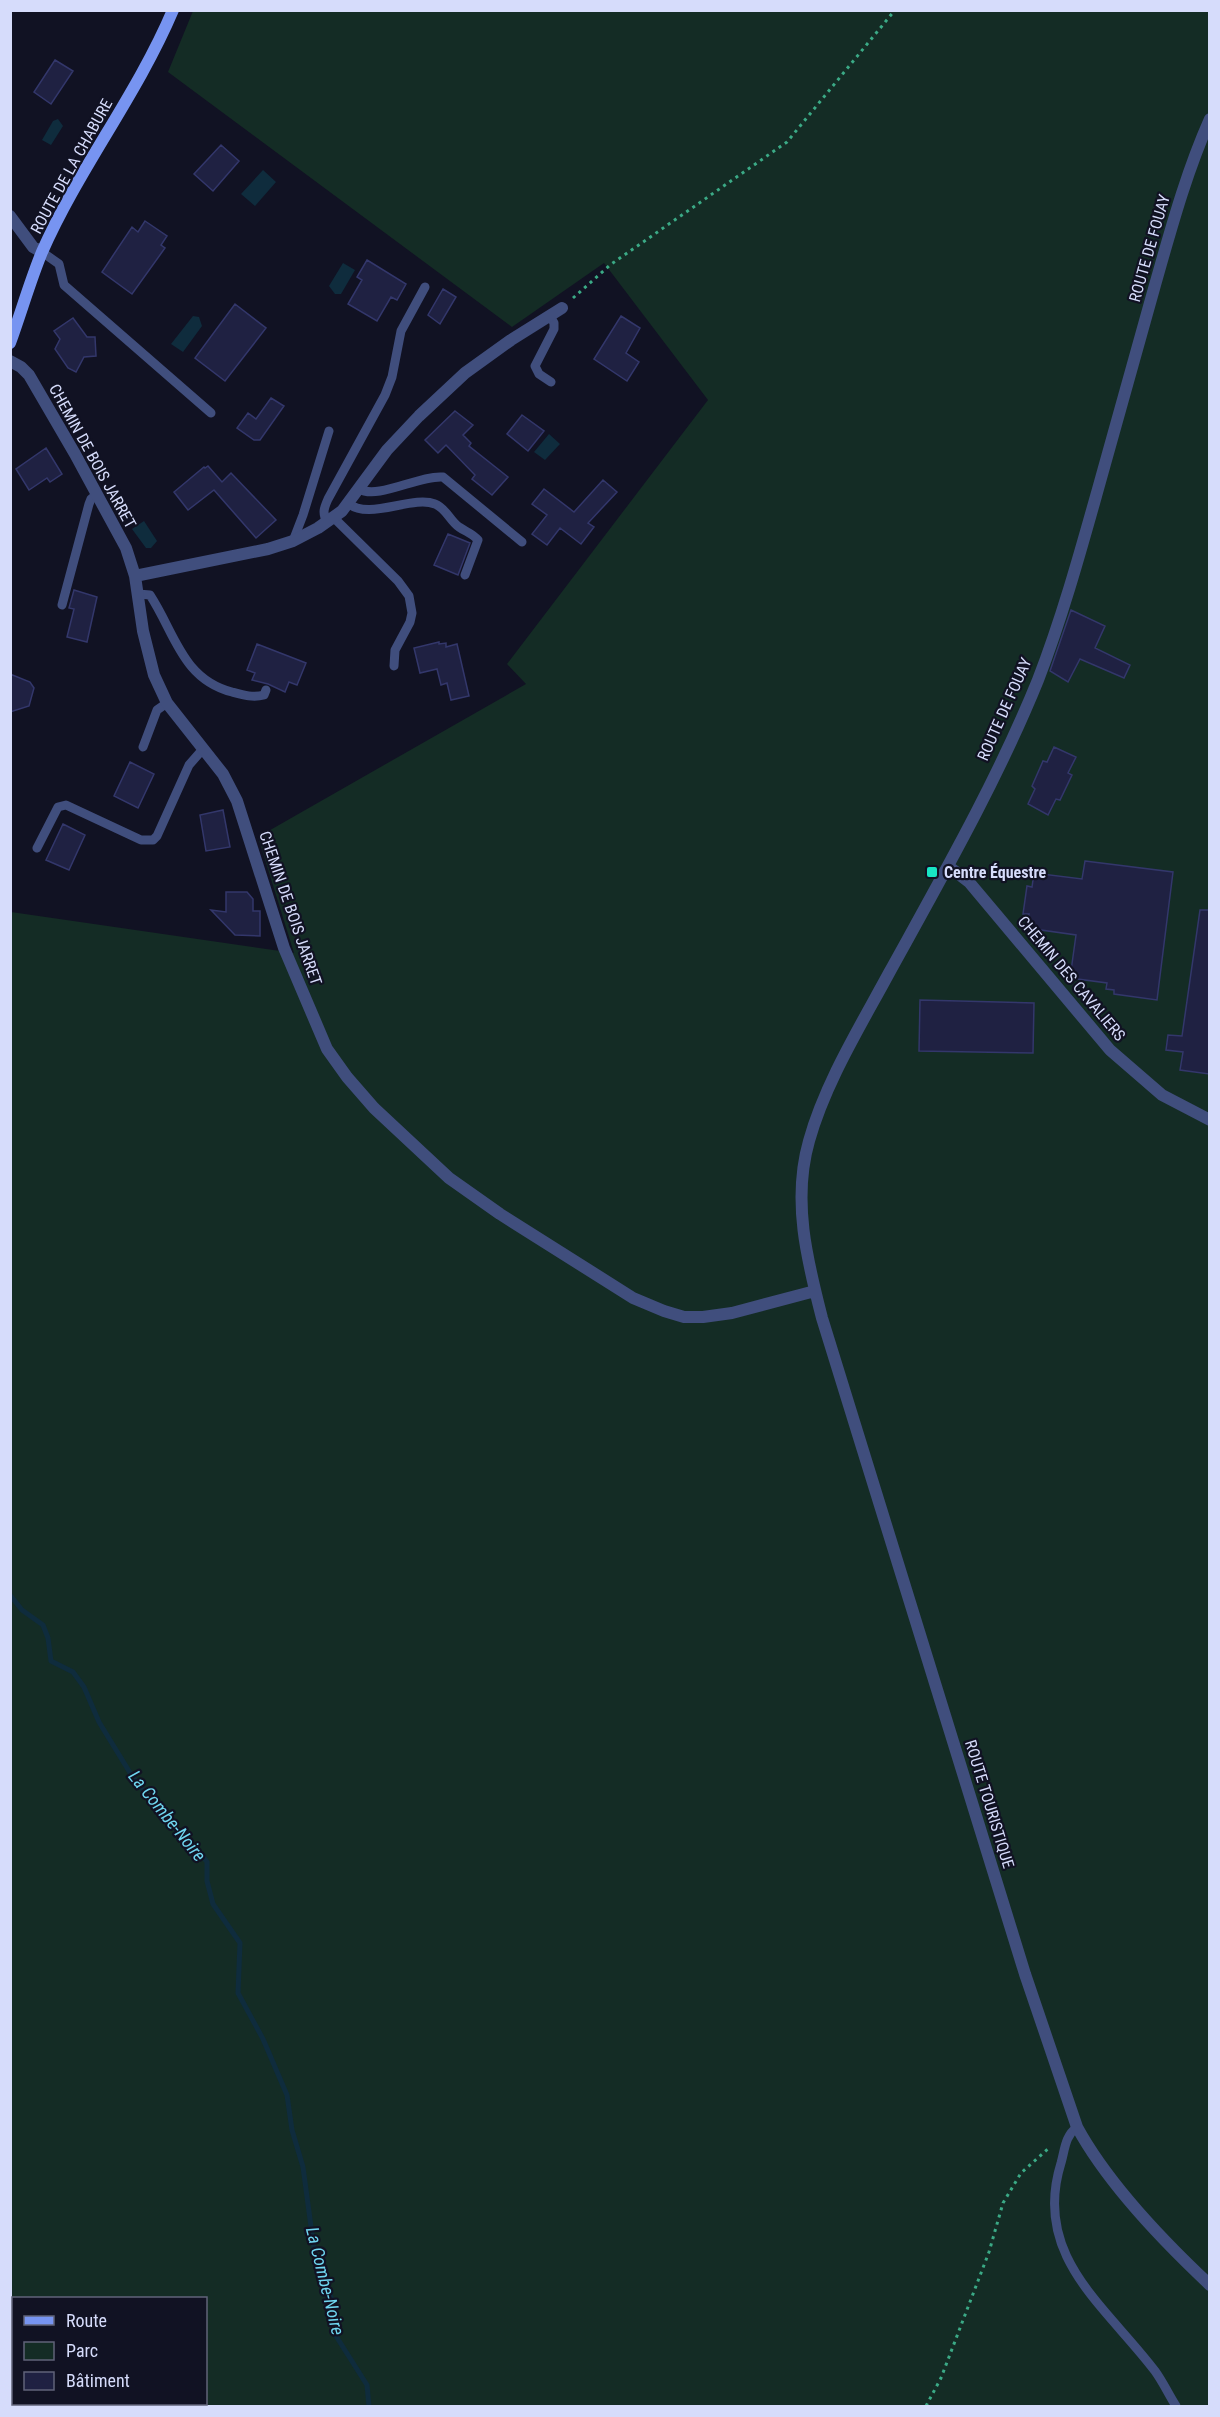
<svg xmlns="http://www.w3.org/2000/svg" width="1220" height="2417" viewBox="0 0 1220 2417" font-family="'Roboto Condensed',sans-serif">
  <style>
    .green { fill: #142c25; fill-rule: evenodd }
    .water { fill: #0f2c3d }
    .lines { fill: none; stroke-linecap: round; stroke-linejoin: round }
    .stream { stroke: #0f2c3d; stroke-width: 5 }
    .building { fill: #1f2142; stroke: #33376b; stroke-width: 1.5 }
    .path { stroke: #3baa86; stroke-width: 3; stroke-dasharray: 3 4.5; stroke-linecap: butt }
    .lane { stroke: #404e7d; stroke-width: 9 }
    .street { stroke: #404e7d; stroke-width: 12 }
    .secondary { stroke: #7794f1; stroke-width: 12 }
    .poi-dot { fill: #18e5c4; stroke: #111223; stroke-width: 2 }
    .labels { text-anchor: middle; stroke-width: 4.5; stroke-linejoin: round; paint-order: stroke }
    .street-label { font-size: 16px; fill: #d6dcfb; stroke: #111223 }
    .poi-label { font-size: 16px; font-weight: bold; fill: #d6dcfb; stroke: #111223; text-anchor: start }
    .water-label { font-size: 18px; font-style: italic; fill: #6fd6f0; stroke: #111223 }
  </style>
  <rect width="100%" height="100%" fill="#111223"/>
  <path class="green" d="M 193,11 L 1209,11 L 1209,2406 L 11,2406 L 11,912 L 294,953 L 258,837 L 526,684 L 507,664 L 708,400 L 604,263 L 512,327 L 168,72 ZM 14,2298 L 206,2298 L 206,2404 L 14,2404 Z"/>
  <path class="water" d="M 58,119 L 63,126 L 51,145 L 42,140 L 53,121 Z
    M 263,170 L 276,182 L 255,206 L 241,194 Z
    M 343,263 L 355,270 L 341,294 L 335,294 L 329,286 Z
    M 193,316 L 199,317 L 202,326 L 183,352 L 171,344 Z
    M 549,434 L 560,444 L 545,460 L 534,452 Z
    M 144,521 L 157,541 L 151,548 L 146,548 L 132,529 Z"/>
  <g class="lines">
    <path class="stream" d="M 10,1595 L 22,1610 L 43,1625 L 48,1638 L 51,1661 L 73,1672 L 84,1687 L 99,1722 L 132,1776 L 165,1819 L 198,1850 L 207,1862 L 207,1881 L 213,1904 L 240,1943 L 238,1993 L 263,2039 L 287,2095 L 292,2130 L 303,2167 L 314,2249 L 332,2300 L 336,2336 L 367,2385 L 369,2406"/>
  </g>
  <path class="building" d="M 55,60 L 73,71 L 51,104 L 34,92 Z
    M 221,145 L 239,161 L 213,191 L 194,174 Z
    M 145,221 L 167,236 L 161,245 L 165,248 L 132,294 L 102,272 L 132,227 L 138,232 Z
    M 367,260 L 406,284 L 397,300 L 391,297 L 377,321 L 348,304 L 362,280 L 357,277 Z
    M 443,289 L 456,297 L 440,324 L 428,315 Z
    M 235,304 L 266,328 L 225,381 L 195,358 Z
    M 621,316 L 640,328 L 626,353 L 639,362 L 627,381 L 594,359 Z
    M 73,318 L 87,337 L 95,337 L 96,356 L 84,357 L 76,372 L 68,368 L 55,349 L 60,339 L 54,331 Z
    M 271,398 L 284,406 L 260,440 L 254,440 L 237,428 L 248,413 L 256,419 Z
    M 455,411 L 473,425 L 463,435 L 471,443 L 469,446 L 508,477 L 492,495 L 472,479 L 475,475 L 446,445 L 438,453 L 425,440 Z
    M 522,415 L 544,431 L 528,451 L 507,434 Z
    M 46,448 L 62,474 L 50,482 L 47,478 L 29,490 L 16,469 Z
    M 208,466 L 222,482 L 231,473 L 276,520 L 256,538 L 214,490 L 188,510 L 174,492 L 204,467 L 205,468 Z
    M 603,480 L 617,492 L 588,523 L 594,527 L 581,544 L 560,528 L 547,545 L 532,534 L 547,515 L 532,504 L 544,489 L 574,512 Z
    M 448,534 L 470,543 L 458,575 L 434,565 Z
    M 74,590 L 97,597 L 87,642 L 67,637 L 74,609 L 69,608 Z
    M 1071,610 L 1105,626 L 1095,648 L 1130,665 L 1124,678 L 1080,659 L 1068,682 L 1050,671 Z
    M 439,642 L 439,644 L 446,643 L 446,647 L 457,644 L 469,696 L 451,700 L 447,683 L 441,685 L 437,669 L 420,673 L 414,648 Z
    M 257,644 L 306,663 L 297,685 L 289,682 L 285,692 L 268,684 L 252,680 L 255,673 L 247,670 Z
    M 10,674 L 30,682 L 34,688 L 29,706 L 10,712 Z
    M 1054,747 L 1076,757 L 1068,773 L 1072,775 L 1060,800 L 1056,799 L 1048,815 L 1028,804 L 1035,789 L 1032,786 L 1043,761 L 1047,762 Z
    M 130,762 L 154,774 L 138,808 L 114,796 Z
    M 223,810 L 230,847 L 206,851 L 200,815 Z
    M 63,824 L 85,835 L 69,870 L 46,860 Z
    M 1085,861 L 1173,872 L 1157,1000 L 1114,994 L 1114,990 L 1106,989 L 1107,983 L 1070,978 L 1076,935 L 1027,928 L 1029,914 L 1023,914 L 1027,886 L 1032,887 L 1034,873 L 1082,879 Z
    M 226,892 L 247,892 L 253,899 L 253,911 L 260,911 L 260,936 L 235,935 L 211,910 L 226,912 Z
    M 1200,910 L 1209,910 L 1209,1074 L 1180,1070 L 1183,1052 L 1166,1050 L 1168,1035 L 1182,1036 Z
    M 920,1000 L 1034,1003 L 1033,1053 L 919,1051 Z"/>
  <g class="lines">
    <path class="path" d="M 573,298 L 610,265 L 787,142 L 895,10
      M 926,2406 L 941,2378 L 989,2252 L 1003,2203 L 1021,2173 L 1050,2147"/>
    <path class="lane" d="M 42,252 L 59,264 L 64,285 L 211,413
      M 550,316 L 554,323 L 554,329 L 535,366 L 539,374 L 551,382
      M 359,489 C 378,500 419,475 443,477 L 522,542
      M 348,503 C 368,521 412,495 435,504 C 446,508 450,521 459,527 C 466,532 472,533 478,540 L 465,575
      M 333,517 L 398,581 L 409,596 L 412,613 L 410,622 L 395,650 L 394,666
      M 327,522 C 322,513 324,508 328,499 L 385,395 L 392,377 L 401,331 L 425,287
      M 293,541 L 303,515 L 329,431
      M 138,594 L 150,595 C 175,633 182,679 232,692 C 243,695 253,698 264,695 L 266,690
      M 62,605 L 89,504 L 91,499 L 97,494
      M 143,747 L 157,710 L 167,703
      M 37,848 L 58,807 L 66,805 L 141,840 L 153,840 L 157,836 L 189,765 L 203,749
      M 1077,2127 C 1065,2136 1065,2149 1061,2163 C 1032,2256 1105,2305 1155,2371 C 1163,2382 1169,2395 1176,2406
      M 10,2329 L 14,2330
      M 10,2386 L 14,2384
      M 133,2404 L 137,2406"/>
    <path class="street" d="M 1210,119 C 1186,173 1171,229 1155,285 C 1136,353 1117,421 1098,489 C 1080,553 1062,618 1038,680 C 997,781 942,877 889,973 C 861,1025 825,1083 809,1141 C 792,1200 807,1260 822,1318 L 1025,1974 L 1077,2127 C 1108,2184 1162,2240 1210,2285
      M 10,216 L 33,247 L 42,252
      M 10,361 L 21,367 L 29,375 L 75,454 L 126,548 L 135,576 L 143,631 L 154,675 L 167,703 L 223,774 L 237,801 L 284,948 L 327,1049 L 347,1077 L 374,1108 L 449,1178 L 500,1214 L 633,1298 L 664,1311 L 684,1317 L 703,1317 L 732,1313 L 815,1291
      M 135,576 L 268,549 L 293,541 L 318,528 L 342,511 L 387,450 L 419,416 L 465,373 L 511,340 L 562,308
      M 948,866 L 969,882 L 1110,1050 L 1162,1095 L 1210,1120"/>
    <path class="secondary" d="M 10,343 C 21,313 30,281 42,252 C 79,168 137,95 173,10"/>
  </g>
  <rect class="poi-dot" x="926" y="866" width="12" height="12" rx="3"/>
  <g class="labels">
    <g class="street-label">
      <text transform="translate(71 166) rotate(-61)" y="6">ROUTE DE LA CHABURE</text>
      <text transform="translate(1149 248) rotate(-74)" y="6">ROUTE DE FOUAY</text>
      <text transform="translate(93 456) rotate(61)" y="6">CHEMIN DE BOIS JARRET</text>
      <text transform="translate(1004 709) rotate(-66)" y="6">ROUTE DE FOUAY</text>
      <text transform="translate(291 908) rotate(71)" y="6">CHEMIN DE BOIS JARRET</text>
      <text transform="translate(1072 978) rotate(50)" y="6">CHEMIN DES CAVALIERS</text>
      <text transform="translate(990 1804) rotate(73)" y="6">ROUTE TOURISTIQUE</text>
    </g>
    <g class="poi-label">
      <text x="944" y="878">Centre Équestre</text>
    </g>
    <g class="water-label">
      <text transform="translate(167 1816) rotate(51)" y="6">La Combe-Noire</text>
      <text transform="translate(325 2281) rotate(76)" y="6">La Combe-Noire</text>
    </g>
  </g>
  <rect width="1220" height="2417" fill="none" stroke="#d6dcfb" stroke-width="24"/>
  <rect x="12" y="2297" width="195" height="108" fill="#111223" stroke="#606379" stroke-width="1.5"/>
  <rect x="24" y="2316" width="30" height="9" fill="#7794f1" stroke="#606379" stroke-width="1.5"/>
  <text x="66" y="2327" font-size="18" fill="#d6dcfb">Route</text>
  <rect x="24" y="2342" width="30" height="18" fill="#142c25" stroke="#606379" stroke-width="1.5"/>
  <text x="66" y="2357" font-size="18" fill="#d6dcfb">Parc</text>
  <rect x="24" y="2372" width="30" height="18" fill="#1f2142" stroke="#606379" stroke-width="1.5"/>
  <text x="66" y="2387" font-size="18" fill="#d6dcfb">Bâtiment</text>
</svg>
